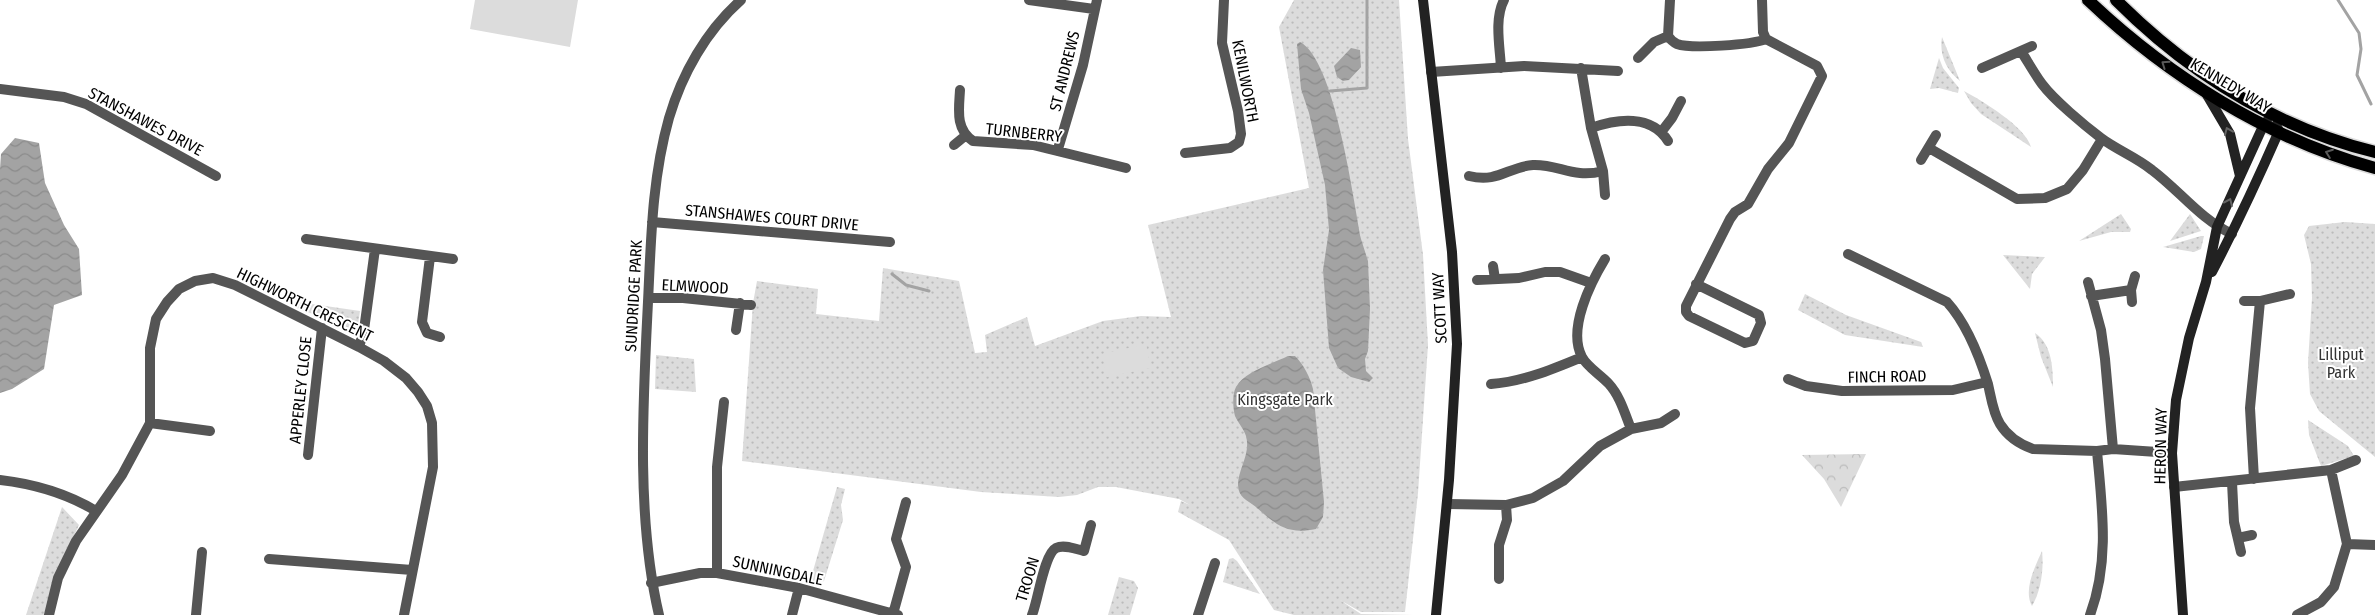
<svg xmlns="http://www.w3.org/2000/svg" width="2375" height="615" viewBox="0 0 2375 615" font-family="'Fira Sans Condensed',sans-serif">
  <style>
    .grass { fill: url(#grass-dots) }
    .forest { fill: url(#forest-crowns) }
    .garden { fill: #dcdcdc }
    .water { fill: url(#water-waves) }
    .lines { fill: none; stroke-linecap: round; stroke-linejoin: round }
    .stream { stroke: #a3a3a3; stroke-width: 3 }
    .primary-casing { stroke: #dbdbdb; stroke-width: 15 }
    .street { stroke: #555; stroke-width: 10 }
    .secondary { stroke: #222; stroke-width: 10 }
    .primary { stroke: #000; stroke-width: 12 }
    .oneway { stroke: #595959 }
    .oneway2 { stroke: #646464 }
    .labels { text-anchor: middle; stroke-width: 4; stroke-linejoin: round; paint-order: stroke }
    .street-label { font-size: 16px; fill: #000; stroke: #fff }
    .park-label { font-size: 16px; fill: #333; stroke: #fff }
  </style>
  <defs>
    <pattern id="grass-dots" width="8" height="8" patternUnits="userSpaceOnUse" patternTransform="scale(1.25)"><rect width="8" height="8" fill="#dcdcdc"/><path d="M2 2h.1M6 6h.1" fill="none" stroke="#bbb" stroke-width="1.8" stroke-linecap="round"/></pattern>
    <pattern id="forest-crowns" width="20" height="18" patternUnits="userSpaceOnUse" patternTransform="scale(1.25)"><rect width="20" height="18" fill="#dcdcdc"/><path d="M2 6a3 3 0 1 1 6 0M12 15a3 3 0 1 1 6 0" fill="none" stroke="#bbb"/></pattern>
    <pattern id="water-waves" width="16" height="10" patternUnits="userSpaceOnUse" patternTransform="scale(1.25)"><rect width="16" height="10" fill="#a3a3a3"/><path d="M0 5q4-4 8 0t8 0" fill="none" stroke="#8b8b8b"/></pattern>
  </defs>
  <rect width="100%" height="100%" fill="#fff"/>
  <path class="grass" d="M 1294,0 L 1399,0 L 1408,139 L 1423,255 L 1428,345 L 1418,493 L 1405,612 L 1361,612 L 1340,600 L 1361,614 L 1413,615 L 1294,615 L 1274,610 L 1229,540 L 1178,512 L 1181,501 L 1190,505 L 1179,499 L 1116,487 L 1098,487 L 1077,495 L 1059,497 L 981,492 L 742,461 L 753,303 L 757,281 L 818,289 L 816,314 L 879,321 L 883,268 L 959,281 L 975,353 L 987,352 L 985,335 L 1027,317 L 1035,346 L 1103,321 L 1141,316 L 1171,317 L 1148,225 L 1309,188 L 1279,27 Z
    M 1942,37 L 1960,81 C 1946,70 1939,54 1942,37 Z
    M 1939,58 L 1943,68 L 1959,88 L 1958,93 L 1939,88 L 1930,89 Z
    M 1964,91 C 1981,100 2026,127 2031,147 L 1981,114 L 1971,103 Z
    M 2121,214 L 2131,229 L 2130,232 L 2111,232 L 2079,241 Z
    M 2190,214 L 2201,231 L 2170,241 Z
    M 2345,222 L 2375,224 L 2375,457 L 2319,411 L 2310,394 L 2308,363 L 2312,298 L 2311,264 L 2304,235 L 2309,226 Z
    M 2201,236 L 2204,236 L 2201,249 L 2194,252 L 2163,247 Z
    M 2003,255 L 2045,257 L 2032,274 L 2030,289 Z
    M 1805,294 L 1846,315 L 1921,342 L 1923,347 L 1845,335 L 1798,310 Z
    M 298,302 L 360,311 L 357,331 L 297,308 Z
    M 2035,333 C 2052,344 2053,368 2053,387 L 2041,357 Z
    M 656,355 L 694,359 L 696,392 L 655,389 Z
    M 2308,420 L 2348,446 L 2354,456 L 2321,466 L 2309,435 Z
    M 837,487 L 845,489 L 841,505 L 843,520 L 824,581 L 816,584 L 811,578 Z
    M 62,507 L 79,525 L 57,571 L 44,615 L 26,615 Z
    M 2042,551 C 2044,569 2041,591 2032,606 C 2023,590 2035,567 2042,551 Z
    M 1233,558 L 1237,561 L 1260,594 L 1223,582 L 1229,559 Z
    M 1119,577 L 1134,581 L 1138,588 L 1130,615 L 1108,615 Z"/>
  <path class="forest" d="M 1866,454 L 1841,507 L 1824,479 L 1802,455 Z"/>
  <path class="garden" d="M 475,0 L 578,0 L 570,47 L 470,29 Z
    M 1146,344 L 1151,368 L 1107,377 L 1102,354 Z"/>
  <path class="water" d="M 1300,42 C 1335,60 1353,199 1361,239 L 1368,261 L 1370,309 L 1368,351 L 1365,359 L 1366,371 L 1373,378 L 1369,382 L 1351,377 L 1338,368 L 1329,348 L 1323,270 L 1329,230 L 1325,185 L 1309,113 L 1301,89 L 1297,44 Z
    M 1351,48 L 1360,50 L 1361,67 L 1349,80 L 1343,81 L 1337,77 L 1334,66 Z
    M 15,138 L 39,143 L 45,183 L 64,225 L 79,249 L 82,295 L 54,305 L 44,369 L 12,389 L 0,393 L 0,169 L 1,154 Z
    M 1288,356 L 1295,356 C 1304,365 1310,377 1313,389 L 1324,502 L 1323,517 L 1316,529 C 1287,535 1276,525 1256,507 C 1247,500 1238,497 1238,485 C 1238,469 1251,454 1246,436 C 1244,429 1238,423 1235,416 C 1233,409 1232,394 1236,387 C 1245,371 1272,364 1288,356 Z"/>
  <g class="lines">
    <path class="stream" d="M 2338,0 L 2359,33 L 2361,49 L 2357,75 L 2371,104
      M 1330,91 L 1367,88 L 1367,0
      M 892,274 L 906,285 L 929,291"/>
    <defs>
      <path id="primary" d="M 2088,0 C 2168,76 2268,139 2375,168
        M 2116,0 C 2189,73 2274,127 2375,152"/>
    </defs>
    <use href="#primary" class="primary-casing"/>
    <path class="street" d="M 1029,0 L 1094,9
      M 1670,0 L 1668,36 C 1670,39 1673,42 1677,44 C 1691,49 1752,45 1766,39
      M 2021,51 C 2028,62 2034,73 2042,84 C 2054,100 2084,125 2101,138 C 2117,150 2136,157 2152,170 C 2180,191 2200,219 2232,234
      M 1638,58 L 1654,42 L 1668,36
      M 1501,68 C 1500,47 1494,19 1504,0
      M 1581,68 L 1591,128 L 1603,171 L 1605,195
      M 1982,68 L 2032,46
      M 1431,72 L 1524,66 L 1618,71
      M 0,89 L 64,97 L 86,104 L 216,176
      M 960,90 C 959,109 955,129 973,141 L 1033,145 L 1126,168
      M 1591,128 C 1617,119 1651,114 1668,141
      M 1662,131 L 1672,118 L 1681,101
      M 954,145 L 965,136
      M 1929,148 L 2017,199 L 2045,198 L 2067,189 L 2083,170 L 2102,139
      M 1058,149 L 1083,65 L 1097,0
      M 1185,153 L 1230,148 L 1239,142 L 1241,134 L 1238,111 L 1222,43 L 1224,0
      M 1921,160 L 1936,135
      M 1469,176 C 1499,183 1507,167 1533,165 C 1559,164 1573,179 1603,171
      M 652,222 L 890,242
      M 306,239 L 453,259
      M 1848,254 L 1947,302 C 1967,324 1979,355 1988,384 C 1991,397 1993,413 2000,424 C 2008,437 2019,444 2033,449 L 2097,451 L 2113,449 L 2172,453
      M 430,257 L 422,322 L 427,333 L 440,337
      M 1605,259 C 1591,282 1567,329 1582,357 C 1587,367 1601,375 1609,384 C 1620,396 1625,414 1631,429
      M 1493,266 L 1495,279
      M 1477,280 L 1519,278 L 1545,272 L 1560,272 L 1591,283
      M 2088,282 L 2101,330 L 2105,359 L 2113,449
      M 1696,284 L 1759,315 L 1761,323 L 1753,341 L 1745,343 L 1689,316 L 1686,312 L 1686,306 L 1730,219 L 1735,212 L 1748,204 L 1768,169 L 1789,143 L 1822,76 L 1817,66 L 1766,39 L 1763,32 L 1762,0
      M 2131,290 L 2132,302
      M 2091,296 L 2131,290 L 2135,276
      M 649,298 L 683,298 L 751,305
      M 2244,301 L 2260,301 L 2290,294
      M 736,330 L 740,303
      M 359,347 L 364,330 L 375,249
      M 1788,379 L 1806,386 L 1842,391 L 1953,390 L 1987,382
      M 1491,384 C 1522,382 1553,369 1582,357
      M 150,423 L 210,431
      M 308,455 L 322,328
      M 2254,479 L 2250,408 L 2260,301
      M 0,480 C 35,484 66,493 96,511
      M 2232,482 L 2234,522 L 2241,552
      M 2174,487 L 2331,470 L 2356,460
      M 1448,504 L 1506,505 L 1533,498 L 1563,481 L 1600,446 L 1631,429 L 1661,423 L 1675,414
      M 2238,538 L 2252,535
      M 2347,544 L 2375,545
      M 269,559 L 412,570
      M 717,573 L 717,467 L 724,402
      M 1499,579 L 1499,545 L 1507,520 L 1506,505
      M 651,583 L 700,573 L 717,573 L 799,588 L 898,615
      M 893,614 L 906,567 L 896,539 L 906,502
      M 49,615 L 58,578 L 76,541 L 122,475 L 150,423 L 150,348 L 156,319 L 167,302 L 179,289 L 195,281 L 213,278 L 235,285 L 359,347 L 384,361 L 406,378 L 418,392 L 427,406 L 432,423 L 433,467 L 404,615
      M 196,615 L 202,552
      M 659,615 C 636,517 643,402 648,302 C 651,240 652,178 669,118 C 682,74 706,31 741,0
      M 792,615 L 799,588
      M 1032,615 C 1038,601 1044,554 1056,548 C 1064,544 1075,549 1084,551 L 1091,525
      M 1198,615 L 1215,563
      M 2090,615 C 2110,561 2102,507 2097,451
      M 2297,615 L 2321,602 L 2334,587 L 2347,544 L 2331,470"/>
    <path class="secondary" d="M 1423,0 L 1452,252 L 1457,344 L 1449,480 L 1436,615
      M 2207,95 L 2230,134 L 2240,176
      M 2212,272 C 2236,226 2258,179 2279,131 L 2276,125
      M 2183,615 L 2172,453 L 2176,400 L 2189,338 L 2206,282 L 2217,227 L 2264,124 L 2267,121"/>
    <use href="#primary" class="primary"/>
  </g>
  <defs><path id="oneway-chevron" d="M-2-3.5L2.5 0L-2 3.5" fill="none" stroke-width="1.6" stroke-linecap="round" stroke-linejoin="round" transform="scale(1.25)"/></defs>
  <g class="oneway">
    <use href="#oneway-chevron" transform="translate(2165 64) rotate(-145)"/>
    <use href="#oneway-chevron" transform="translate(2329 153) rotate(-160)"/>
  </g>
  <g class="oneway2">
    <use href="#oneway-chevron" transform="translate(2228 131) rotate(-113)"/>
    <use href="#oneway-chevron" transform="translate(2229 202) rotate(-66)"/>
  </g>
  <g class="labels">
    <g class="street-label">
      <text transform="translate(1064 71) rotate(-76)" y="6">ST ANDREWS</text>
      <text transform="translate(1246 81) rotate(79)" y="6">KENILWORTH</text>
      <text transform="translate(2231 85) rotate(31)" y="6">KENNEDY WAY</text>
      <text transform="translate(146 121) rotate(28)" y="6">STANSHAWES DRIVE</text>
      <text transform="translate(1024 132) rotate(6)" y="6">TURNBERRY</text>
      <text transform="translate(772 217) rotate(5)" y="6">STANSHAWES COURT DRIVE</text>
      <text transform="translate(695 286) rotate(3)" y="6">ELMWOOD</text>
      <text transform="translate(633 296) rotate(-87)" y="6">SUNDRIDGE PARK</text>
      <text transform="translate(305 304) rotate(26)" y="6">HIGHWORTH CRESCENT</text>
      <text transform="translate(1439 308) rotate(-93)" y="6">SCOTT WAY</text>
      <text transform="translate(1887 376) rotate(-1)" y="6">FINCH ROAD</text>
      <text transform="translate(300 390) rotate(-84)" y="6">APPERLEY CLOSE</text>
      <text transform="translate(2160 446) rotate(-89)" y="6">HERON WAY</text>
      <text transform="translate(778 570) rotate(12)" y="6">SUNNINGDALE</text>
      <text transform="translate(1027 579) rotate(-73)" y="6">TROON</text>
    </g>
    <g class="park-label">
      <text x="2341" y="360">Lilliput<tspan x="2341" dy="18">Park</tspan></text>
      <text x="1285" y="405">Kingsgate Park</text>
    </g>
  </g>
</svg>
